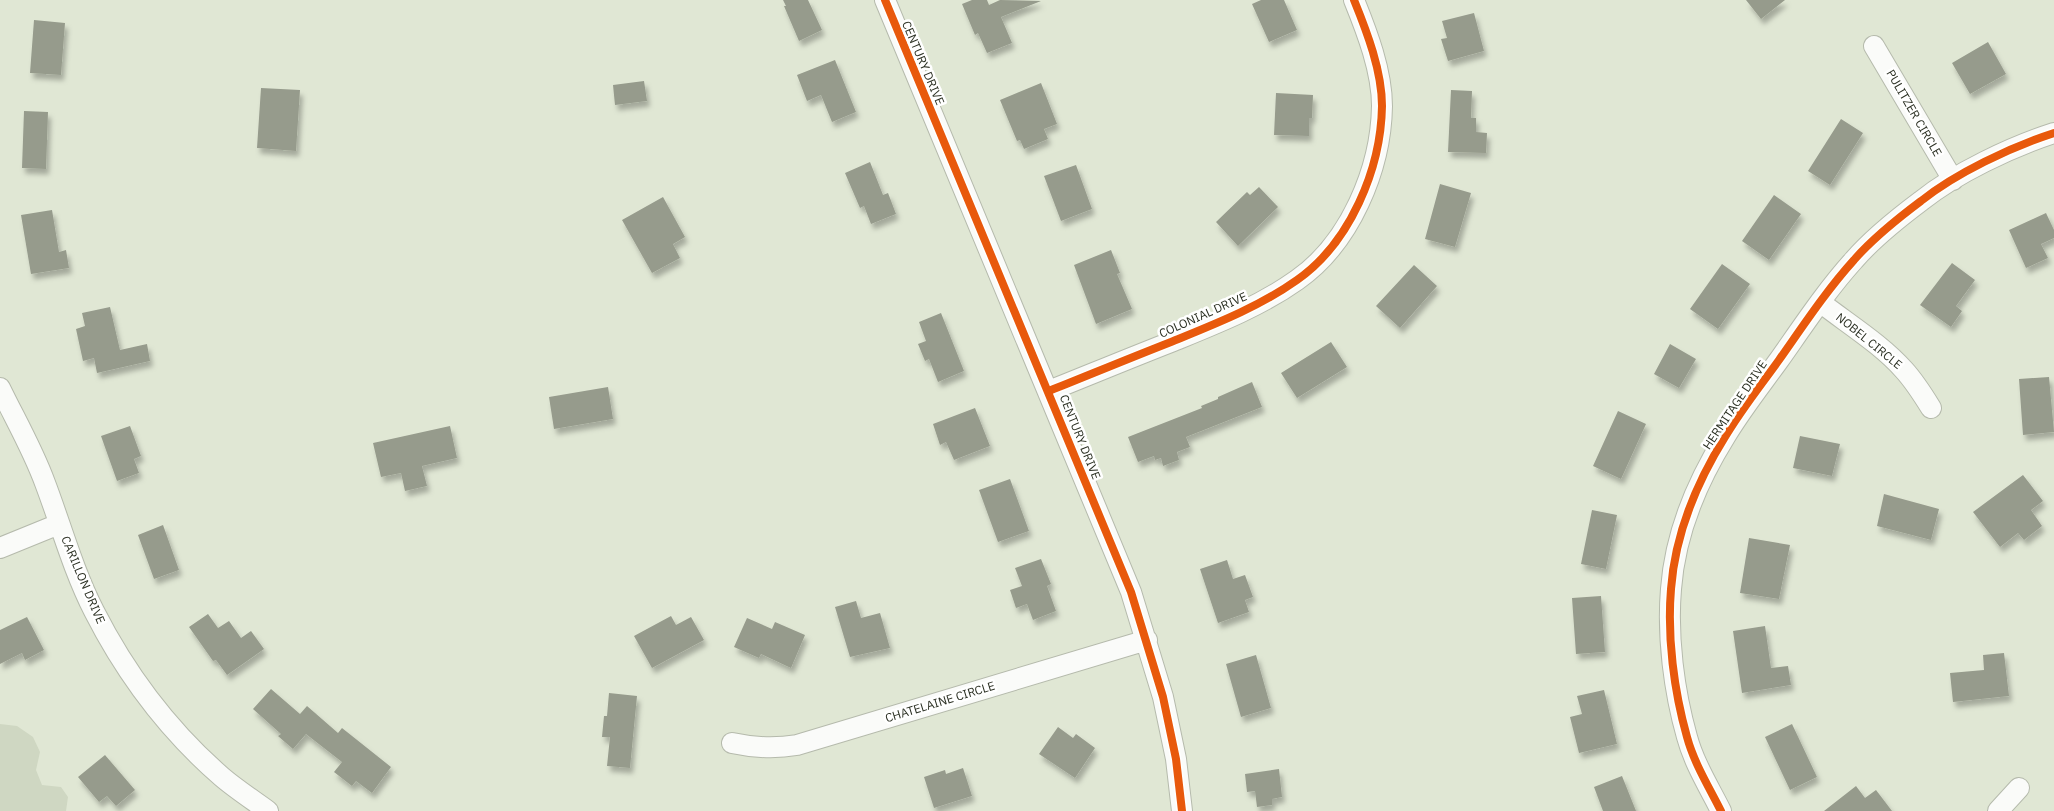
<svg xmlns="http://www.w3.org/2000/svg" width="2054" height="811" viewBox="0 0 2054 811" font-family="'IBM Plex Sans',sans-serif">
  <style>
    .green { fill: #cfd7c2 }
    .building { fill: #969b8c; filter: url(#shadow) }
    .lines { fill: none; stroke-linecap: round; stroke-linejoin: round }
    .minor-casing { stroke: #b5baac; stroke-width: 22 }
    .minor { stroke: #fafbf9; stroke-width: 20 }
    .cycleway-casing { stroke: #fff; stroke-width: 11 }
    .cycleway { stroke: #e8590c; stroke-width: 8 }
    .labels { text-anchor: middle; stroke-width: 5; stroke-linejoin: round; paint-order: stroke }
    .street-label { font-size: 12px; fill: #2b3023; stroke: #fff }
  </style>
  <defs>
    <filter id="shadow"><feDropShadow dx="3" dy="5.5" stdDeviation="2.5" flood-color="#0004"/></filter>
  </defs>
  <rect width="100%" height="100%" fill="#e0e7d4"/>
  <path class="green" d="M 0,724 L 17,726 L 33,737 L 40,752 L 36,770 L 42,785 L 61,787 L 68,797 L 66,811 L 0,811 Z"/>
  <path class="building" d="M 783,0 L 808,0 L 822,30 L 799,41 L 784,6 L 786,6 Z
    M 972,0 L 987,0 L 989,5 L 1000,0 L 1041,1 L 1001,17 L 1012,43 L 987,53 L 978,33 L 975,35 L 962,4 Z
    M 1261,0 L 1284,0 L 1297,30 L 1269,42 L 1252,4 Z
    M 1746,0 L 1785,0 L 1761,19 Z
    M 1474,13 L 1484,51 L 1448,61 L 1441,39 L 1447,38 L 1442,21 Z
    M 34,20 L 65,23 L 61,75 L 30,73 Z
    M 1988,42 L 2006,74 L 1970,94 L 1952,63 Z
    M 835,60 L 856,112 L 832,122 L 821,95 L 807,101 L 797,75 Z
    M 644,81 L 647,101 L 615,105 L 613,85 Z
    M 1041,83 L 1057,124 L 1044,129 L 1048,139 L 1024,149 L 1020,140 L 1017,141 L 1000,100 Z
    M 261,88 L 300,90 L 296,151 L 257,148 Z
    M 1451,90 L 1472,91 L 1471,118 L 1476,118 L 1476,132 L 1487,133 L 1486,153 L 1448,152 Z
    M 1276,93 L 1313,95 L 1312,118 L 1309,118 L 1309,136 L 1274,135 Z
    M 24,111 L 48,112 L 46,169 L 22,168 Z
    M 1841,119 L 1863,133 L 1830,185 L 1808,171 Z
    M 870,162 L 883,195 L 888,193 L 896,214 L 871,224 L 864,206 L 860,208 L 845,173 Z
    M 1076,165 L 1092,209 L 1061,221 L 1044,176 Z
    M 1440,184 L 1471,193 L 1455,247 L 1425,239 Z
    M 1259,187 L 1278,207 L 1238,246 L 1216,222 L 1247,192 L 1250,195 Z
    M 1774,195 L 1801,214 L 1769,260 L 1742,241 Z
    M 663,197 L 685,237 L 673,244 L 680,258 L 652,273 L 622,220 Z
    M 52,210 L 59,252 L 66,250 L 69,268 L 31,274 L 21,215 Z
    M 2046,213 L 2054,230 L 2054,238 L 2041,244 L 2048,258 L 2026,268 L 2009,230 Z
    M 1111,250 L 1120,273 L 1117,274 L 1132,309 L 1096,324 L 1074,265 Z
    M 1952,263 L 1975,280 L 1956,306 L 1962,311 L 1951,327 L 1920,305 Z
    M 1722,264 L 1750,284 L 1718,329 L 1690,309 Z
    M 1414,265 L 1437,286 L 1400,328 L 1376,306 Z
    M 110,307 L 120,350 L 147,344 L 150,361 L 97,373 L 94,358 L 83,361 L 76,329 L 85,326 L 82,313 Z
    M 941,313 L 964,371 L 938,382 L 929,359 L 925,361 L 918,344 L 926,341 L 919,322 Z
    M 1331,342 L 1347,367 L 1297,398 L 1281,373 Z
    M 1670,344 L 1696,359 L 1679,388 L 1654,374 Z
    M 2049,377 L 2054,432 L 2023,435 L 2019,379 Z
    M 1252,382 L 1262,407 L 1186,437 L 1190,447 L 1177,452 L 1179,460 L 1163,466 L 1161,458 L 1155,460 L 1154,456 L 1138,462 L 1128,437 L 1202,408 L 1201,406 L 1218,399 L 1218,397 Z
    M 608,387 L 613,419 L 554,429 L 549,397 Z
    M 975,408 L 990,446 L 954,460 L 946,442 L 940,445 L 933,424 Z
    M 1618,411 L 1646,424 L 1621,479 L 1593,466 Z
    M 130,426 L 141,456 L 134,459 L 139,473 L 117,481 L 101,436 Z
    M 450,426 L 457,458 L 422,466 L 427,486 L 405,491 L 401,473 L 381,477 L 373,443 Z
    M 1800,436 L 1840,444 L 1832,476 L 1793,468 Z
    M 2023,475 L 2043,501 L 2031,510 L 2042,526 L 2024,540 L 2018,533 L 2000,547 L 1973,512 Z
    M 1010,479 L 1029,531 L 998,542 L 979,490 Z
    M 1884,494 L 1939,509 L 1931,540 L 1877,526 Z
    M 1592,510 L 1617,515 L 1606,569 L 1581,564 Z
    M 163,525 L 179,570 L 154,579 L 138,535 Z
    M 1749,538 L 1790,545 L 1779,599 L 1740,593 Z
    M 1041,559 L 1051,584 L 1047,586 L 1056,611 L 1033,620 L 1027,604 L 1016,608 L 1010,590 L 1022,586 L 1015,568 Z
    M 1227,560 L 1233,579 L 1245,575 L 1253,597 L 1245,600 L 1249,612 L 1218,623 L 1200,569 Z
    M 1601,596 L 1605,652 L 1576,654 L 1572,598 Z
    M 856,601 L 861,618 L 880,613 L 890,648 L 850,657 L 835,607 Z
    M 208,614 L 218,628 L 229,621 L 241,638 L 251,631 L 264,649 L 227,675 L 216,660 L 213,661 L 189,627 Z
    M 671,616 L 676,625 L 691,617 L 704,640 L 652,668 L 634,636 Z
    M 27,617 L 44,650 L 25,660 L 22,653 L 0,664 L 0,630 Z
    M 747,618 L 772,629 L 775,622 L 805,635 L 791,668 L 761,654 L 759,658 L 734,647 Z
    M 1765,626 L 1771,668 L 1788,666 L 1791,685 L 1742,693 L 1733,631 Z
    M 2004,653 L 2009,696 L 1953,702 L 1950,673 L 1984,670 L 1983,655 Z
    M 1256,655 L 1271,708 L 1241,717 L 1226,664 Z
    M 271,689 L 300,714 L 307,706 L 338,733 L 342,728 L 391,767 L 372,793 L 356,781 L 352,786 L 334,772 L 342,762 L 306,734 L 293,749 L 278,736 L 281,734 L 253,709 Z
    M 1604,690 L 1617,744 L 1579,753 L 1570,717 L 1582,714 L 1577,696 Z
    M 609,693 L 637,696 L 630,768 L 607,766 L 610,737 L 602,737 L 604,716 L 607,716 Z
    M 1792,724 L 1817,777 L 1790,790 L 1765,737 Z
    M 1058,727 L 1073,738 L 1076,734 L 1095,748 L 1075,778 L 1039,754 Z
    M 105,755 L 135,790 L 116,806 L 107,796 L 99,802 L 78,777 Z
    M 963,768 L 972,796 L 934,808 L 924,777 L 945,770 L 946,774 Z
    M 1279,769 L 1282,797 L 1272,799 L 1272,805 L 1257,807 L 1255,791 L 1247,792 L 1245,774 Z
    M 1622,776 L 1636,811 L 1603,811 L 1594,787 Z
    M 1856,786 L 1865,798 L 1876,790 L 1892,811 L 1824,811 Z"/>
  <g class="lines">
    <defs>
      <path id="minor" d="M 885,0 L 1131,592 L 1163,697 L 1176,759 L 1182,811
        M 1874,46 L 1953,180
        M 1820,302 C 1848,324 1881,344 1904,370 C 1915,382 1923,395 1931,408
        M 0,388 C 15,419 33,450 45,483 C 61,525 73,570 94,611 C 126,674 169,731 222,777 C 236,789 253,800 268,811
        M 1049,391 C 1089,375 1130,358 1171,342 C 1215,324 1259,307 1297,280 C 1350,243 1381,169 1382,106 C 1382,71 1367,32 1354,0
        M 0,548 L 59,524
        M 732,743 C 755,748 774,749 797,745 L 1147,640
        M 1721,811 C 1709,787 1694,763 1687,737 C 1674,691 1667,637 1671,589 C 1675,535 1697,482 1725,437 C 1741,410 1761,385 1779,360 C 1803,326 1826,291 1854,260 C 1873,238 1897,219 1921,201 C 1956,173 2011,147 2054,133
        M 1998,811 L 2019,788"/>
    </defs>
    <use href="#minor" class="minor-casing"/>
    <use href="#minor" class="minor"/>
    <defs>
      <path id="cycleway" d="M 885,0 L 1131,592 L 1163,697 L 1176,759 L 1182,811
        M 1049,391 C 1089,375 1130,358 1171,342 C 1215,324 1259,307 1297,280 C 1350,243 1381,169 1382,106 C 1382,71 1367,32 1354,0
        M 1721,811 C 1709,787 1694,763 1687,737 C 1674,691 1667,637 1671,589 C 1675,535 1697,482 1725,437 C 1741,410 1761,385 1779,360 C 1803,326 1826,291 1854,260 C 1873,238 1897,219 1921,201 C 1956,173 2011,147 2054,133"/>
    </defs>
    <use href="#cycleway" class="cycleway-casing"/>
    <use href="#cycleway" class="cycleway"/>
  </g>
  <g class="labels">
    <g class="street-label">
      <text transform="translate(923 63) rotate(67)" y="4">CENTURY DRIVE</text>
      <text transform="translate(1914 113) rotate(60)" y="4">PULITZER CIRCLE</text>
      <text transform="translate(1203 315) rotate(-24)" y="4">COLONIAL DRIVE</text>
      <text transform="translate(1869 341) rotate(39)" y="4">NOBEL CIRCLE</text>
      <text transform="translate(1735 405) rotate(-56)" y="4">HERMITAGE DRIVE</text>
      <text transform="translate(1080 437) rotate(68)" y="4">CENTURY DRIVE</text>
      <text transform="translate(83 580) rotate(67)" y="4">CARILLON DRIVE</text>
      <text transform="translate(940 702) rotate(-17)" y="4">CHATELAINE CIRCLE</text>
    </g>
  </g>
</svg>
